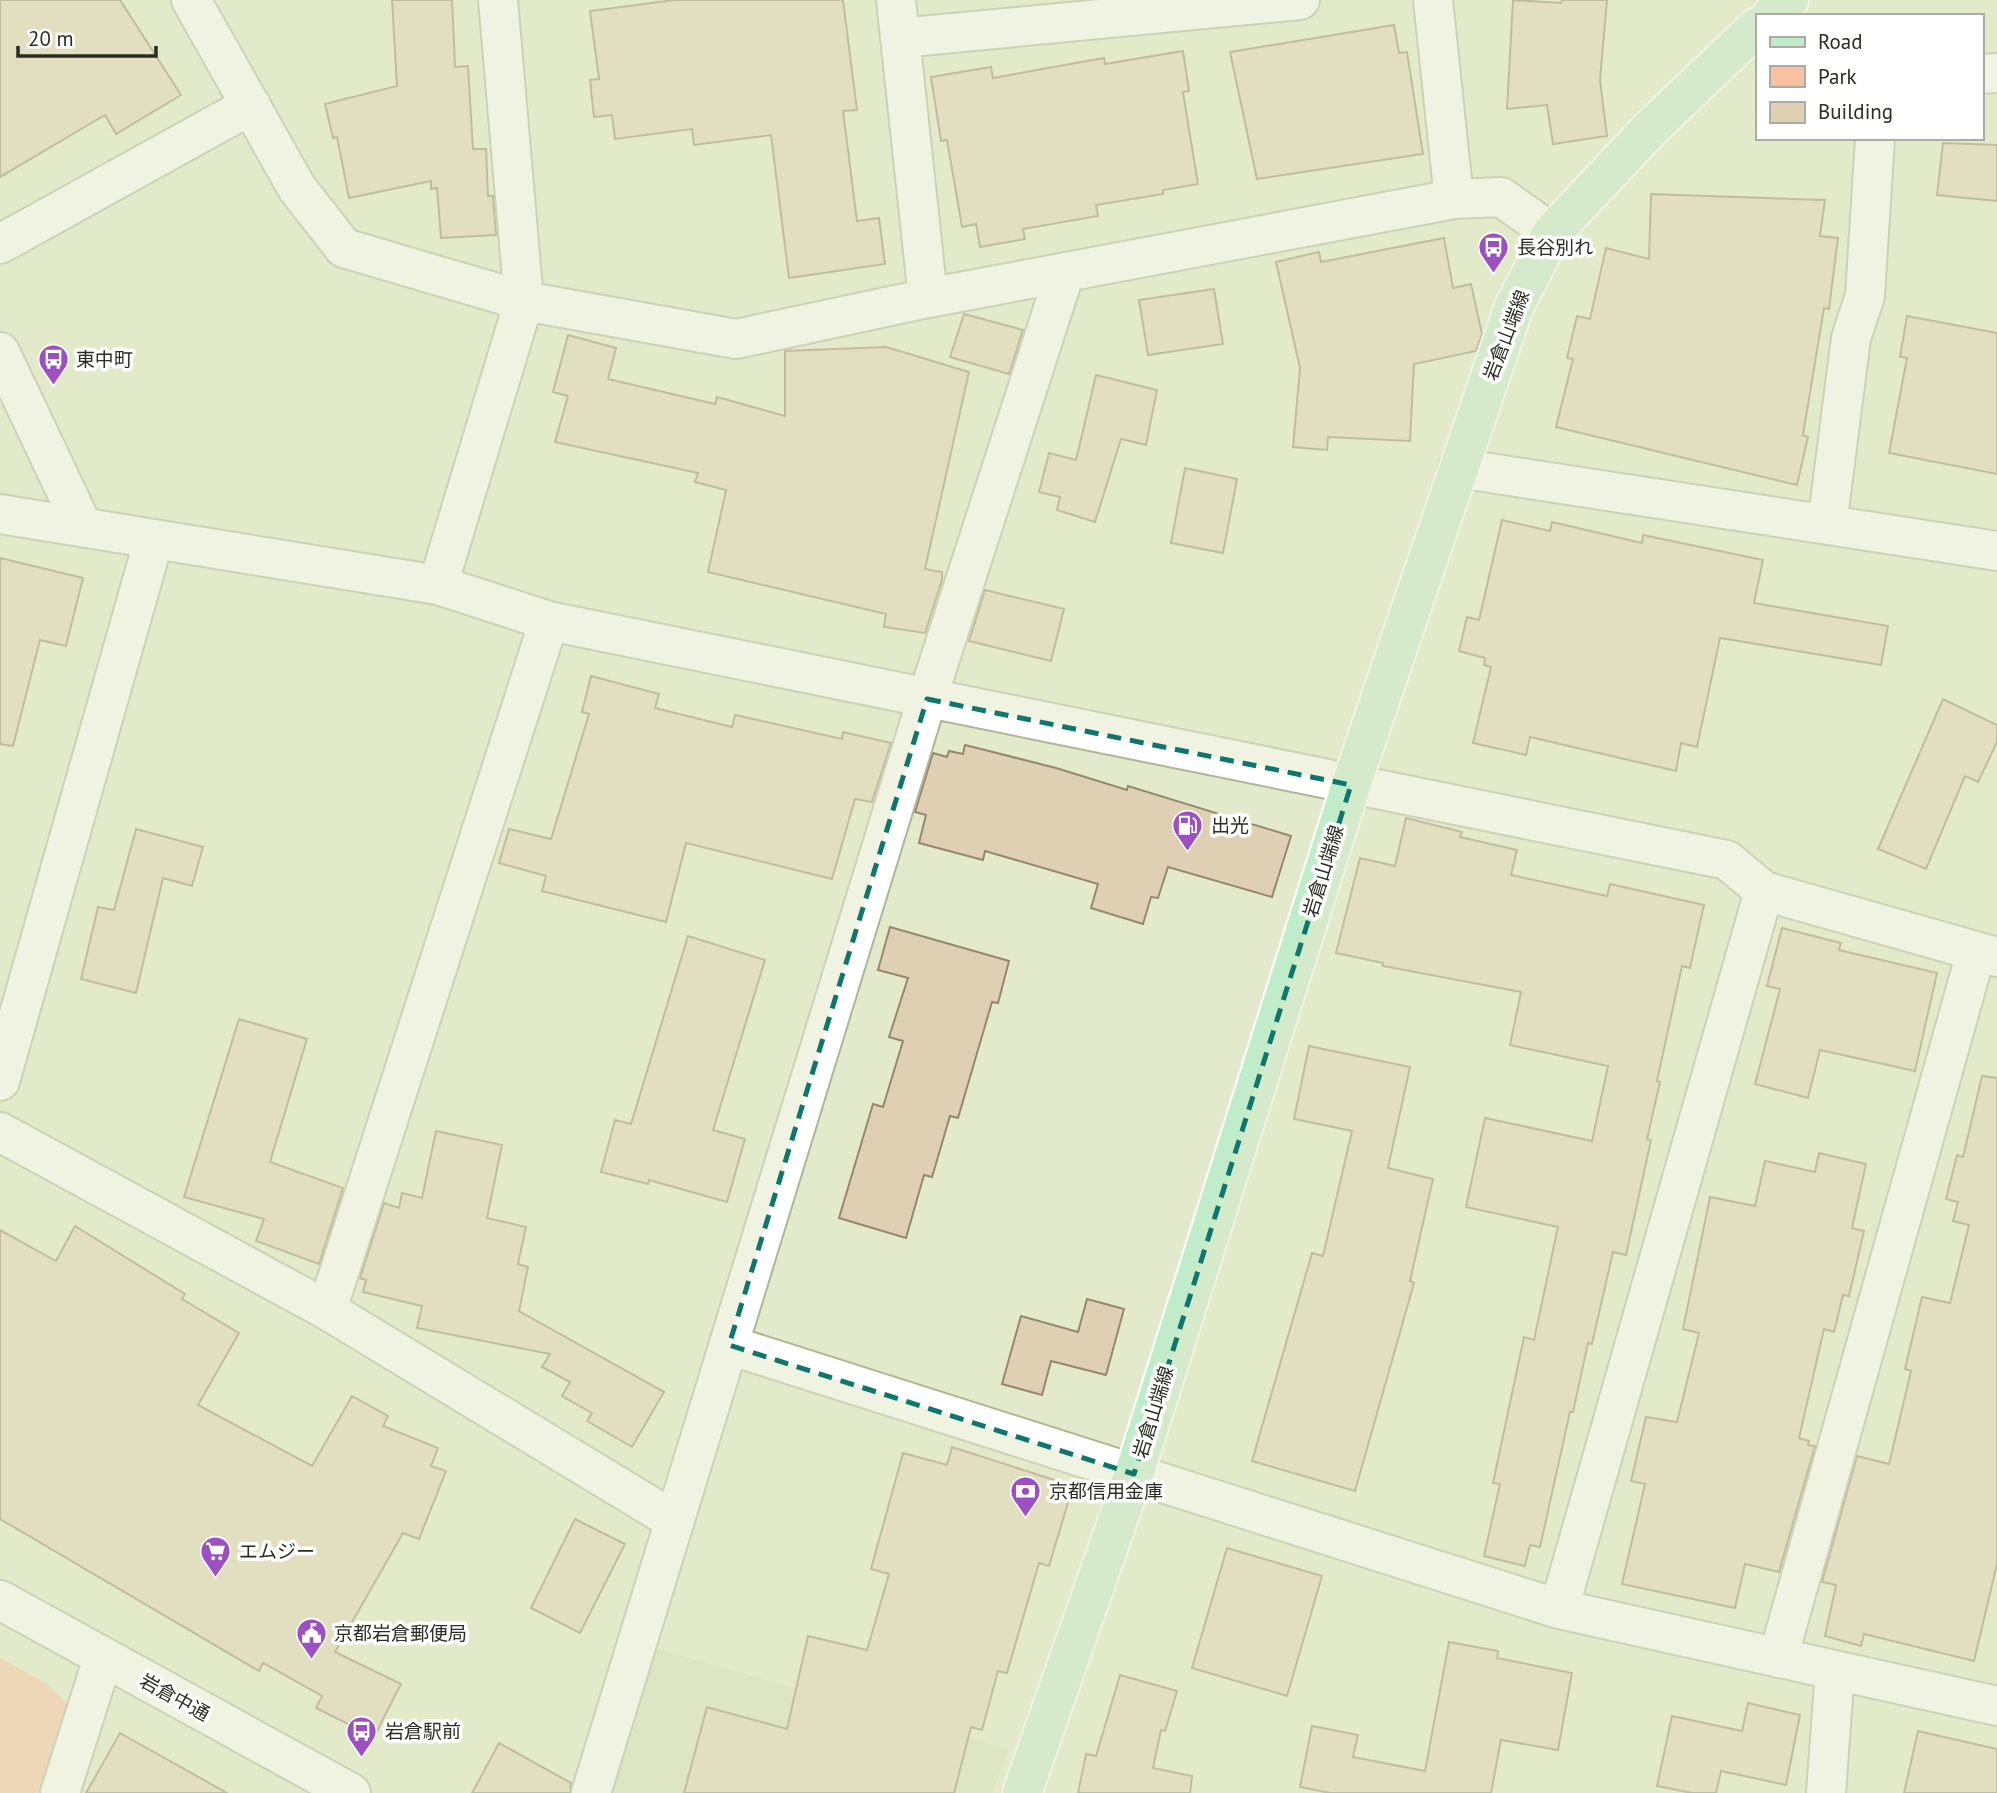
<svg xmlns="http://www.w3.org/2000/svg" width="1997" height="1793" viewBox="0 0 1997 1793" font-family="'PT Sans','Noto Sans JP',sans-serif">
  <style>
    .built { fill: #d7dfb8 }
    .green { fill: #f9c19f }
    .building { fill: #dfd0b3; stroke: #96886c; stroke-width: 2 }
    .lines { fill: none; stroke-linecap: round; stroke-linejoin: round }
    .minor-casing { stroke: #afb697; stroke-width: 42 }
    .major-casing { stroke: #fff; stroke-width: 42 }
    .minor { stroke: #fff; stroke-width: 38 }
    .major { stroke: #c0ecca; stroke-width: 38 }
    .marked { fill: none; stroke: #0f766e; stroke-width: 5; stroke-dasharray: 14 9; stroke-linejoin: round }
    .labels { text-anchor: middle; stroke-width: 7; stroke-linejoin: round; paint-order: stroke }
    .poi-label { font-size: 19px; fill: #2a2d21; stroke: #fff; text-anchor: start }
    .street-label { font-size: 19px; fill: #2a2d21; stroke: #fff }
  </style>
  <rect width="100%" height="100%" fill="#e3eacb"/>
  <path class="built" d="M 655,1648 L 1009,1749 L 992,1793 L 609,1793 Z"/>
  <path class="green" d="M 0,1658 L 46,1683 L 67,1703 L 38,1793 L 0,1793 Z"/>
  <path class="building" d="M 0,0 L 120,0 L 181,95 L 116,134 L 105,115 L 0,177 Z
    M 392,0 L 452,0 L 455,67 L 468,66 L 473,149 L 486,149 L 488,196 L 493,196 L 496,235 L 441,238 L 437,188 L 431,189 L 431,181 L 349,198 L 337,137 L 333,138 L 325,104 L 397,86 Z
    M 674,0 L 843,0 L 857,110 L 843,111 L 857,221 L 879,218 L 885,264 L 789,278 L 771,135 L 694,145 L 692,129 L 615,139 L 612,115 L 594,117 L 590,80 L 599,79 L 590,11 Z
    M 1513,0 L 1561,3 L 1562,0 L 1607,0 L 1600,80 L 1607,136 L 1553,144 L 1547,105 L 1507,109 Z
    M 1394,25 L 1399,53 L 1407,52 L 1423,154 L 1257,179 L 1230,52 Z
    M 1183,51 L 1189,91 L 1183,92 L 1198,184 L 1163,190 L 1163,194 L 1096,205 L 1098,216 L 1023,229 L 1025,239 L 980,247 L 976,224 L 962,227 L 947,140 L 941,141 L 931,77 L 991,67 L 993,78 L 1104,58 L 1105,64 Z
    M 1943,143 L 1997,145 L 1997,201 L 1937,195 Z
    M 1651,194 L 1825,200 L 1820,236 L 1838,238 L 1829,309 L 1824,308 L 1803,435 L 1808,437 L 1797,485 L 1556,427 L 1573,359 L 1567,358 L 1577,316 L 1590,319 L 1606,248 L 1649,259 Z
    M 1444,238 L 1453,288 L 1471,284 L 1482,334 L 1476,351 L 1414,364 L 1410,441 L 1328,437 L 1327,450 L 1293,447 L 1300,368 L 1276,262 L 1319,252 L 1321,262 Z
    M 1214,289 L 1223,344 L 1148,355 L 1139,300 Z
    M 964,314 L 1023,330 L 1009,374 L 950,357 Z
    M 1907,316 L 1997,333 L 1997,474 L 1889,453 L 1907,358 L 1900,357 Z
    M 568,335 L 616,348 L 608,379 L 715,404 L 717,397 L 785,416 L 785,351 L 886,347 L 969,372 L 925,569 L 942,572 L 942,580 L 925,633 L 884,627 L 886,614 L 708,572 L 726,490 L 695,482 L 698,473 L 555,442 L 568,396 L 553,392 Z
    M 1096,375 L 1157,390 L 1146,445 L 1121,439 L 1095,522 L 1057,510 L 1060,497 L 1039,492 L 1049,453 L 1076,460 Z
    M 1185,468 L 1237,479 L 1223,553 L 1171,543 Z
    M 1502,520 L 1550,531 L 1552,522 L 1642,543 L 1643,535 L 1763,560 L 1754,603 L 1888,626 L 1881,665 L 1720,638 L 1697,747 L 1681,743 L 1676,771 L 1530,737 L 1526,755 L 1473,743 L 1491,667 L 1484,665 L 1485,658 L 1459,651 L 1467,617 L 1479,620 Z
    M 0,558 L 83,578 L 66,646 L 40,640 L 13,746 L 0,744 Z
    M 985,590 L 1064,609 L 1051,661 L 969,641 Z
    M 591,676 L 659,694 L 655,708 L 732,727 L 735,715 L 842,739 L 843,732 L 891,743 L 872,802 L 855,799 L 832,879 L 686,843 L 666,922 L 542,891 L 546,876 L 499,863 L 509,829 L 551,839 L 589,714 L 582,712 Z
    M 1943,699 L 1997,725 L 1997,742 L 1978,782 L 1965,776 L 1926,869 L 1878,849 Z
    M 965,745 L 1056,768 L 1127,790 L 1128,786 L 1291,836 L 1272,897 L 1168,867 L 1158,898 L 1151,897 L 1143,924 L 1091,908 L 1098,884 L 985,851 L 983,860 L 919,843 L 926,815 L 915,812 L 933,753 L 947,757 L 949,751 L 963,754 Z
    M 1406,818 L 1462,832 L 1460,837 L 1517,850 L 1511,875 L 1607,896 L 1610,884 L 1704,905 L 1690,968 L 1682,966 L 1657,1081 L 1660,1082 L 1647,1139 L 1651,1140 L 1626,1255 L 1613,1252 L 1592,1344 L 1588,1343 L 1573,1412 L 1570,1412 L 1540,1547 L 1530,1545 L 1525,1566 L 1484,1556 L 1500,1484 L 1493,1483 L 1524,1337 L 1534,1340 L 1558,1227 L 1466,1207 L 1485,1118 L 1592,1141 L 1608,1066 L 1510,1045 L 1521,992 L 1383,966 L 1383,963 L 1336,953 L 1360,858 L 1395,866 Z
    M 136,829 L 203,847 L 192,886 L 163,878 L 136,993 L 81,979 L 98,907 L 114,910 Z
    M 890,927 L 1009,961 L 998,1003 L 992,1002 L 958,1118 L 950,1116 L 932,1177 L 924,1175 L 906,1238 L 839,1218 L 873,1104 L 883,1107 L 903,1041 L 889,1037 L 908,978 L 878,970 Z
    M 1782,928 L 1841,943 L 1839,950 L 1937,973 L 1915,1071 L 1820,1050 L 1808,1098 L 1755,1084 L 1780,989 L 1767,986 Z
    M 688,936 L 765,960 L 713,1130 L 745,1139 L 727,1202 L 649,1180 L 648,1184 L 601,1172 L 615,1120 L 631,1124 Z
    M 239,1019 L 307,1039 L 270,1162 L 343,1188 L 319,1264 L 256,1241 L 264,1219 L 184,1197 Z
    M 1309,1046 L 1410,1067 L 1388,1168 L 1433,1179 L 1410,1281 L 1414,1283 L 1355,1491 L 1252,1461 L 1312,1253 L 1323,1256 L 1352,1131 L 1294,1119 Z
    M 1982,1076 L 1997,1078 L 1997,1564 L 1974,1661 L 1864,1634 L 1861,1646 L 1825,1636 L 1836,1585 L 1822,1582 L 1857,1456 L 1889,1464 L 1911,1371 L 1905,1369 L 1922,1297 L 1950,1303 L 1969,1225 L 1953,1221 L 1958,1202 L 1946,1199 L 1957,1155 L 1963,1157 Z
    M 436,1131 L 502,1145 L 487,1218 L 526,1227 L 518,1264 L 528,1267 L 519,1311 L 664,1392 L 632,1447 L 587,1421 L 592,1413 L 562,1396 L 570,1382 L 542,1367 L 550,1354 L 417,1328 L 422,1306 L 363,1292 L 366,1280 L 360,1278 L 384,1203 L 399,1208 L 402,1193 L 422,1198 Z
    M 1819,1153 L 1866,1164 L 1852,1228 L 1864,1231 L 1849,1296 L 1843,1295 L 1834,1332 L 1824,1329 L 1799,1438 L 1809,1441 L 1808,1445 L 1815,1446 L 1779,1572 L 1745,1564 L 1735,1608 L 1622,1584 L 1645,1484 L 1631,1481 L 1646,1417 L 1677,1422 L 1699,1333 L 1683,1329 L 1710,1197 L 1755,1206 L 1765,1161 L 1815,1172 Z
    M 75,1226 L 185,1294 L 182,1299 L 239,1333 L 198,1405 L 312,1466 L 352,1396 L 388,1416 L 383,1426 L 438,1448 L 431,1466 L 446,1471 L 419,1539 L 403,1533 L 335,1652 L 401,1684 L 374,1737 L 316,1708 L 322,1696 L 263,1663 L 259,1671 L 0,1519 L 0,1230 L 56,1261 Z
    M 1087,1299 L 1124,1309 L 1106,1375 L 1051,1361 L 1042,1395 L 1002,1384 L 1021,1316 L 1078,1332 Z
    M 952,1447 L 1073,1486 L 1049,1566 L 1039,1563 L 1007,1673 L 998,1671 L 982,1730 L 971,1727 L 954,1793 L 684,1793 L 707,1707 L 787,1729 L 808,1636 L 867,1650 L 889,1574 L 871,1569 L 903,1453 L 947,1465 Z
    M 575,1519 L 625,1544 L 580,1633 L 531,1608 Z
    M 1227,1548 L 1322,1576 L 1287,1696 L 1192,1668 Z
    M 1449,1642 L 1498,1651 L 1497,1658 L 1572,1673 L 1558,1750 L 1501,1740 L 1491,1793 L 1330,1793 L 1300,1787 L 1312,1726 L 1358,1735 L 1353,1757 L 1425,1771 Z
    M 1120,1675 L 1177,1691 L 1165,1731 L 1161,1730 L 1153,1768 L 1192,1776 L 1190,1793 L 1078,1793 L 1086,1754 L 1096,1756 Z
    M 1748,1703 L 1800,1715 L 1786,1785 L 1721,1771 L 1716,1793 L 1692,1793 L 1657,1786 L 1672,1716 L 1742,1731 Z
    M 1918,1731 L 1997,1749 L 1997,1793 L 1904,1793 Z
    M 120,1733 L 227,1793 L 86,1793 Z
    M 499,1743 L 571,1783 L 570,1793 L 472,1793 Z"/>
  <g class="lines">
    <defs>
      <path id="minor" d="M 191,0 L 297,188 L 344,248 L 524,301 L 736,339 L 928,298 L 1454,199 L 1501,197 L 1552,233
        M 896,0 L 928,298
        M 1433,0 L 1454,199
        M 900,38 L 1300,0
        M 1981,74 L 1997,73
        M 0,244 L 251,105
        M 0,352 L 83,527
        M 1458,468 L 1997,551
        M 0,514 L 438,585 L 549,621 L 1727,860 L 1764,891 L 1997,957
        M 1827,525 L 1851,338 L 1865,296 L 1875,138
        M 438,585 L 524,301 L 498,0
        M 0,1081 L 154,539
        M 0,1132 L 327,1310 L 675,1521
        M 327,1310 L 549,621
        M 729,1345 L 1559,1609 L 1997,1706
        M 0,1600 L 351,1793
        M 1559,1609 L 1764,891
        M 1778,1658 L 1976,953
        M 60,1793 L 103,1658
        M 591,1793 L 927,699 L 1065,272
        M 1826,1793 L 1835,1670"/>
      <path id="major" d="M 1771,16 L 1789,0
        M 1022,1793 L 1134,1474 L 1351,785 L 1514,307 L 1552,233 L 1651,128 L 1757,27"/>
    </defs>
    <use href="#minor" class="minor-casing"/>
    <use href="#major" class="major-casing"/>
    <use href="#minor" class="minor"/>
    <use href="#major" class="major"/>
  </g>
  <path d="M0 0H1997V1793H0ZM 927,699 L 1351,785 L 1134,1474 L 729,1345 Z" fill="#e3eacb" fill-opacity=".55" fill-rule="evenodd"/>
  <path class="marked" d="M 927,699 L 1351,785 L 1134,1474 L 729,1345 Z"/>
  <defs>
    <symbol id="bus-pin" viewBox="-11 -11 22 30"><path d="M0 17L-7.5 6A9.5 9.5 0 1 1 7.5 6Z" fill="#9c50c2" stroke="#fff"/><path d="M-5-6H5V4H4V6H2V4H-2V6H-4V4H-5ZM-3.5-4V0h7V-4ZM-3.5 1.2v1.5H-2V1.2ZM2 1.2v1.5H3.5V1.2Z" fill="#fff"/></symbol>
    <symbol id="fuel-pin" viewBox="-11 -11 22 30"><path d="M0 17L-7.5 6A9.5 9.5 0 1 1 7.5 6Z" fill="#9c50c2" stroke="#fff"/><path d="M-5.5-6h7V0h2V4h1.3V-2.5L3-4.5l.8-.8L6-3V5H2.5V1h-1V6h-7ZM-4.2-4.7v3.2H.2V-4.7Z" fill="#fff"/></symbol>
    <symbol id="bank-pin" viewBox="-11 -11 22 30"><path d="M0 17L-7.5 6A9.5 9.5 0 1 1 7.5 6Z" fill="#9c50c2" stroke="#fff"/><path d="M-6-4H6V4H-6ZM0-2.3a2.3 2.3 0 1 0 0 4.6a2.3 2.3 0 1 0 0-4.6Z" fill="#fff"/></symbol>
    <symbol id="supermarket-pin" viewBox="-11 -11 22 30"><path d="M0 17L-7.5 6A9.5 9.5 0 1 1 7.5 6Z" fill="#9c50c2" stroke="#fff"/><path d="M-6-5.5h2.5l.6 2H6L4.5 2H-2.5L-4.4-4H-6ZM-1.5 3.2a1.3 1.3 0 1 0 .1 0ZM3 3.2a1.3 1.3 0 1 0 .1 0Z" fill="#fff"/></symbol>
    <symbol id="civic-pin" viewBox="-11 -11 22 30"><path d="M0 17L-7.5 6A9.5 9.5 0 1 1 7.5 6Z" fill="#9c50c2" stroke="#fff"/><path d="M-.6-6.5H3V-4.5H.6V-3L4-1V1h2V6H-6V1h2V-1L-.6-3ZM-1.2 2.5V6h2.4V2.5Z" fill="#fff"/></symbol>
  </defs>
  <g fill-rule="evenodd">
    <use href="#bus-pin" x="1476" y="230" width="35" height="47"/>
    <use href="#bus-pin" x="36" y="342" width="35" height="47"/>
    <use href="#fuel-pin" x="1170" y="808" width="35" height="47"/>
    <use href="#bank-pin" x="1008" y="1474" width="35" height="47"/>
    <use href="#supermarket-pin" x="198" y="1534" width="35" height="47"/>
    <use href="#civic-pin" x="294" y="1616" width="35" height="47"/>
    <use href="#bus-pin" x="344" y="1714" width="35" height="47"/>
  </g>
  <g class="labels">
    <g class="poi-label">
      <text x="1517" y="254">長谷別れ</text>
      <text x="76" y="366">東中町</text>
      <text x="1211" y="832">出光</text>
      <text x="1049" y="1498">京都信用金庫</text>
      <text x="239" y="1558">エムジー</text>
      <text x="334" y="1640">京都岩倉郵便局</text>
      <text x="385" y="1738">岩倉駅前</text>
    </g>
    <g class="street-label">
      <text transform="translate(1506 335) rotate(-69)" y="7">岩倉山端線</text>
      <text transform="translate(1323 871) rotate(-73)" y="7">岩倉山端線</text>
      <text transform="translate(1153 1412) rotate(-73)" y="7">岩倉山端線</text>
      <text transform="translate(175 1697) rotate(29)" y="7">岩倉中通</text>
    </g>
  </g>
  <rect x="1756" y="14" width="228" height="126" fill="#ffffff" stroke="#aaaba6" stroke-width="2"/>
  <rect x="1770" y="37" width="35" height="10" fill="#c0ecca" stroke="#aaaba6" stroke-width="2"/>
  <text x="1818" y="49" font-size="21" fill="#2a2d21">Road</text>
  <rect x="1770" y="66" width="35" height="21" fill="#f9c19f" stroke="#aaaba6" stroke-width="2"/>
  <text x="1818" y="84" font-size="21" fill="#2a2d21">Park</text>
  <rect x="1770" y="102" width="35" height="21" fill="#dfd0b3" stroke="#aaaba6" stroke-width="2"/>
  <text x="1818" y="119" font-size="21" fill="#2a2d21">Building</text>
  <path d="M18 46v10h138v-10" fill="none" stroke="#2a2d21" stroke-width="3.5"/>
  <text x="28" y="46" font-size="21" fill="#2a2d21" stroke="#ffffff" stroke-width="5" paint-order="stroke">20 m</text>
</svg>
